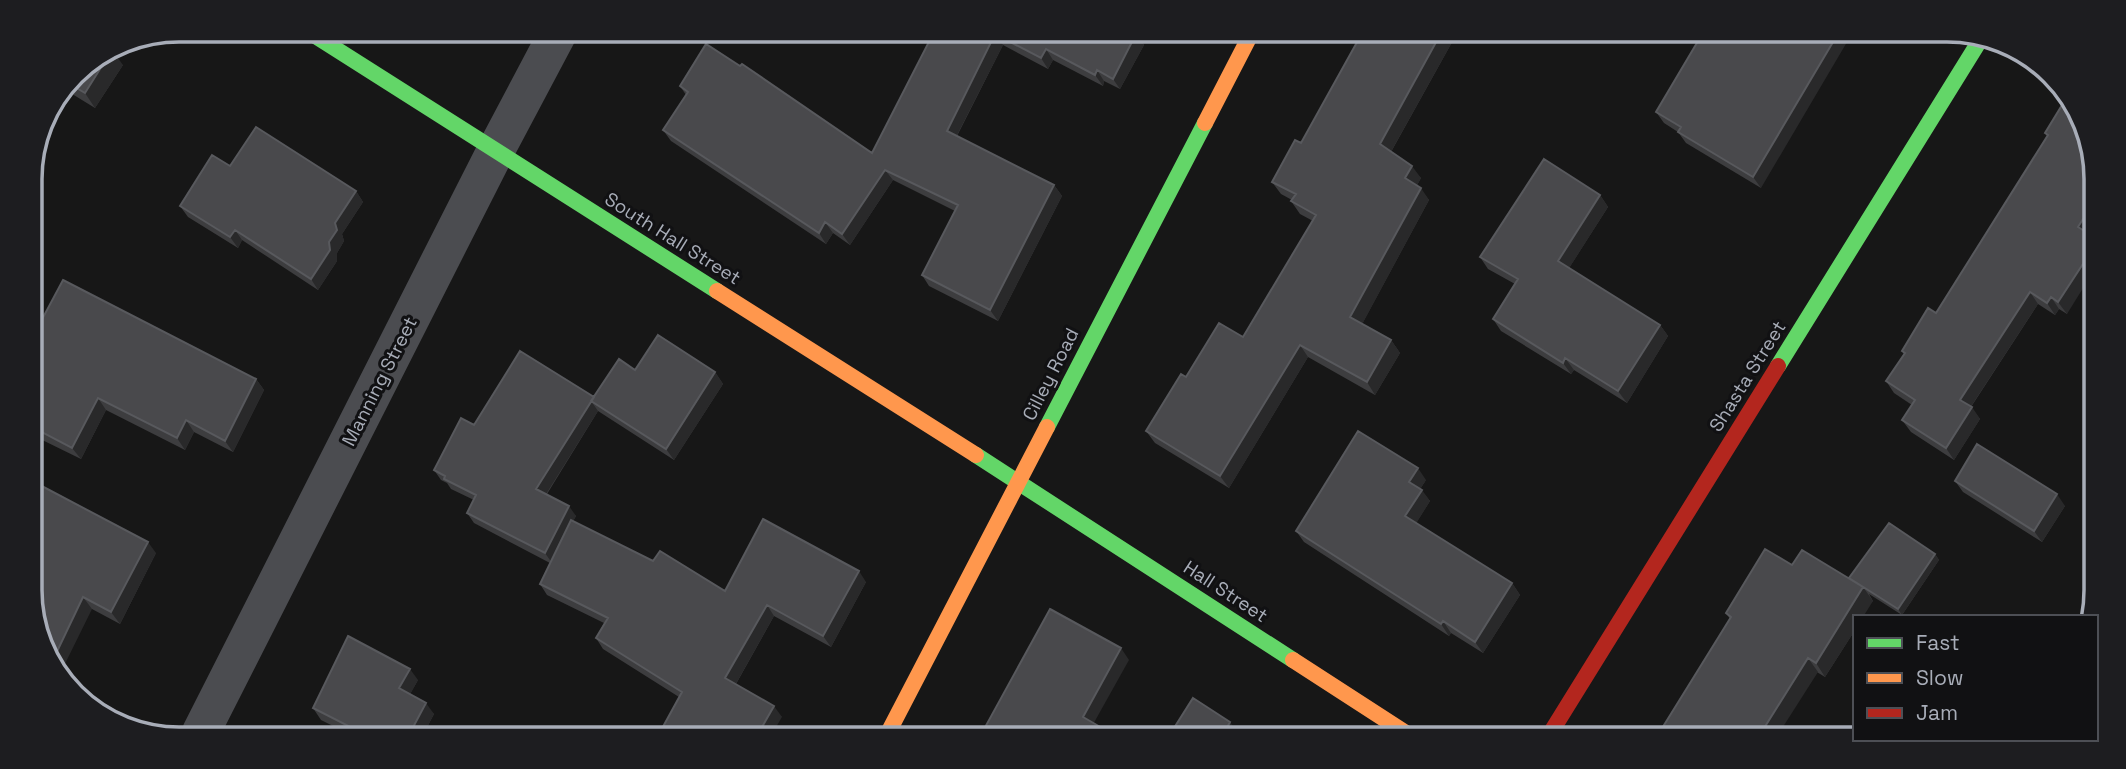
<svg xmlns="http://www.w3.org/2000/svg" width="2126" height="769" viewBox="0 0 2126 769" font-family="'Space Grotesk',sans-serif">
  <style>
    .lines { fill: none; stroke-linecap: round; stroke-linejoin: round }
    .street { stroke: #4b4c50; stroke-width: 38 }
    .fast { stroke: #63d668; stroke-width: 16 }
    .slow { stroke: #ff974d; stroke-width: 16 }
    .jam { stroke: #b3261e; stroke-width: 16 }
    .wall { fill: #3d3d3f }
    .shaded-wall { fill: #29292a }
    .building { fill: #49494c; stroke: #58595d; stroke-width: 2 }
    .labels { text-anchor: middle; stroke-width: 6; stroke-linejoin: round; paint-order: stroke }
    .street-label { font-size: 19px; fill: #a8adb8; stroke: #111113 }
    .rim { fill: none; stroke: #a8adb8; stroke-width: 3.5 }
  </style>
  <rect width="100%" height="100%" fill="#171717"/>
  <g class="lines">
    <path class="street" d="M 201,732 L 496,150 L 559,31"/>
    <path class="fast" d="M 306,30 L 717,291
      M 1778,366 L 1982,37
      M 1047,427 L 1205,123
      M 976,455 L 1293,660"/>
    <path class="slow" d="M 1205,123 L 1251,34
      M 717,291 L 976,455
      M 1293,660 L 1412,737
      M 887,735 L 1047,427"/>
    <path class="jam" d="M 1548,737 L 1778,366"/>
  </g>
  <path class="wall" d="M 921,33 L 1137,34 L 1144,45 L 1120,89 L 1104,81 L 1103,86 L 1053,60 L 1048,69 L 1003,45 L 957,136 L 1054,185 L 1062,196 L 998,321 L 929,286 L 922,275 L 955,211 L 893,180 L 850,245 L 833,233 L 826,244 L 671,141 L 663,130 L 686,95 L 680,86 L 872,153 L 930,39 Z
    M 1456,35 L 1391,152 L 1421,178 L 1417,185 L 1429,200 L 1362,324 L 1391,340 L 1400,353 L 1375,395 L 1308,357 L 1229,488 L 1155,443 L 1146,431 L 1186,377 L 1243,337 L 1313,221 L 1300,214 L 1291,201 L 1292,200 L 1281,194 L 1272,182 L 1301,143 Z
    M 1701,36 L 1761,188 L 1686,143 L 1678,132 L 1664,123 L 1656,112 Z
    M 123,65 L 95,108 L 64,89 L 80,67 Z
    M 2045,133 L 2095,159 L 2094,227 L 2089,234 L 2067,314 L 2059,309 L 2055,315 L 2038,304 L 1971,407 L 1980,419 L 1954,460 L 1911,432 L 1902,420 L 1912,405 L 1894,393 L 1886,381 L 1904,354 L 1902,351 L 1936,313 L 2047,136 Z
    M 230,166 L 356,191 L 363,202 L 342,234 L 344,241 L 337,253 L 337,261 L 318,290 L 242,240 L 238,248 L 188,217 L 180,206 Z
    M 1600,195 L 1608,207 L 1569,268 L 1660,325 L 1668,336 L 1627,403 L 1574,370 L 1571,374 L 1501,331 L 1493,319 L 1515,284 L 1488,269 L 1480,257 Z
    M 31,340 L 256,379 L 264,390 L 233,452 L 194,432 L 185,450 L 106,410 L 81,459 L 32,435 Z
    M 635,370 L 715,372 L 723,384 L 674,460 L 598,411 L 547,494 L 576,516 L 573,521 L 653,561 L 725,591 L 866,582 L 831,647 L 774,616 L 736,684 L 782,717 L 679,697 L 603,649 L 596,638 L 604,623 L 547,595 L 540,584 L 550,563 L 474,523 L 467,513 L 474,500 L 451,489 L 447,483 L 441,480 L 434,470 L 474,425 L 594,397 Z
    M 1426,480 L 1420,489 L 1430,501 L 1416,523 L 1512,583 L 1520,595 L 1483,653 L 1451,633 L 1449,636 L 1304,542 L 1296,531 Z
    M 1955,481 L 2065,506 L 2042,542 L 1963,492 Z
    M 156,553 L 120,624 L 92,609 L 33,619 Z
    M 1935,554 L 1939,560 L 1902,615 L 1869,594 L 1873,601 L 1855,617 L 1855,630 L 1825,677 L 1730,619 L 1726,613 L 1792,565 L 1849,578 Z
    M 418,680 L 410,694 L 434,714 L 424,733 L 345,732 L 321,720 L 313,708 Z"/>
  <path class="shaded-wall" d="M 995,34 L 1003,45 L 954,141 L 947,131 Z
    M 1130,34 L 1137,34 L 1144,45 L 1120,89 L 1113,79 Z
    M 1440,35 L 1456,35 L 1388,157 L 1380,144 Z
    M 1836,37 L 1850,37 L 1761,188 L 1753,177 Z
    M 1046,49 L 1053,60 L 1048,69 L 1041,58 Z
    M 112,50 L 123,65 L 95,108 L 85,93 Z
    M 1097,70 L 1104,81 L 1103,86 L 1095,75 Z
    M 1412,166 L 1421,178 L 1414,191 L 1405,178 Z
    M 885,170 L 893,180 L 850,245 L 842,234 Z
    M 1054,185 L 1062,196 L 998,321 L 990,310 Z
    M 1421,188 L 1429,200 L 1359,330 L 1350,317 Z
    M 356,191 L 363,202 L 342,234 L 344,241 L 337,253 L 337,261 L 318,290 L 311,279 L 329,242 L 335,223 Z
    M 1600,195 L 1608,207 L 1566,273 L 1558,261 Z
    M 2094,202 L 2094,227 L 2086,239 L 2078,227 Z
    M 825,222 L 833,233 L 826,244 L 819,233 Z
    M 235,230 L 242,240 L 238,248 L 230,237 Z
    M 2094,247 L 2093,272 L 2067,314 L 2058,302 Z
    M 2030,292 L 2038,304 L 1968,411 L 1960,400 Z
    M 2051,297 L 2059,309 L 2055,315 L 2047,303 Z
    M 1660,325 L 1668,336 L 1627,403 L 1618,391 Z
    M 1391,340 L 1400,353 L 1375,395 L 1367,382 Z
    M 1300,345 L 1308,357 L 1229,488 L 1220,476 Z
    M 1565,358 L 1574,370 L 1571,374 L 1563,363 Z
    M 715,372 L 723,384 L 674,460 L 666,449 Z
    M 256,379 L 264,390 L 233,452 L 225,441 Z
    M 98,398 L 106,410 L 81,459 L 72,448 Z
    M 591,401 L 598,411 L 543,499 L 536,489 Z
    M 1972,407 L 1980,419 L 1954,460 L 1946,448 Z
    M 186,420 L 194,432 L 185,450 L 177,438 Z
    M 1418,468 L 1426,480 L 1417,494 L 1409,482 Z
    M 1422,490 L 1430,501 L 1414,527 L 1405,516 Z
    M 2057,494 L 2065,506 L 2042,542 L 2034,531 Z
    M 569,506 L 576,516 L 552,563 L 545,553 Z
    M 148,542 L 156,553 L 120,624 L 111,612 Z
    M 1935,554 L 1939,560 L 1902,615 L 1898,609 Z
    M 859,571 L 866,582 L 831,647 L 823,636 Z
    M 1512,583 L 1520,595 L 1483,653 L 1475,642 Z
    M 1863,587 L 1873,601 L 1863,617 L 1855,617 L 1855,630 L 1825,677 L 1816,663 Z
    M 83,597 L 92,609 L 60,674 L 53,660 Z
    M 767,605 L 774,616 L 733,689 L 725,678 Z
    M 1443,621 L 1451,633 L 1449,636 L 1441,624 Z
    M 1121,648 L 1129,660 L 1091,728 L 1083,717 Z
    M 1808,658 L 1818,672 L 1776,738 L 1765,738 L 1761,733 Z
    M 410,669 L 418,680 L 407,700 L 399,688 Z
    M 426,703 L 434,714 L 424,733 L 410,733 Z
    M 774,706 L 782,717 L 772,734 L 758,734 Z
    M 1230,722 L 1238,734 L 1237,736 L 1226,736 L 1224,733 Z"/>
  <path class="building" d="M 931,33 L 1136,34 L 1113,79 L 1097,70 L 1095,75 L 1046,49 L 1041,58 L 995,34 L 947,131 L 1054,185 L 990,310 L 922,275 L 958,205 L 885,170 L 842,234 L 825,222 L 819,233 L 663,130 L 688,92 L 680,86 L 706,44 L 740,66 L 742,64 L 872,153 L 933,34 Z
    M 1361,35 L 1440,35 L 1380,144 L 1412,166 L 1405,178 L 1421,188 L 1350,317 L 1391,340 L 1367,382 L 1300,345 L 1220,476 L 1146,431 L 1181,374 L 1186,377 L 1219,323 L 1243,337 L 1316,215 L 1291,201 L 1296,194 L 1272,182 L 1295,140 L 1301,143 Z
    M 1701,36 L 1836,37 L 1753,177 L 1678,132 L 1681,127 L 1656,112 Z
    M 110,48 L 112,50 L 85,93 L 68,83 L 80,67 Z
    M 2067,97 L 2095,159 L 2094,202 L 2078,227 L 2094,237 L 2094,247 L 2058,302 L 2051,297 L 2047,303 L 2030,292 L 1960,400 L 1972,407 L 1946,448 L 1902,420 L 1915,400 L 1886,381 L 1905,353 L 1902,351 L 1928,308 L 1936,313 L 2048,135 L 2045,133 Z
    M 256,127 L 356,191 L 335,223 L 337,230 L 329,242 L 330,250 L 311,279 L 235,230 L 230,237 L 180,206 L 212,155 L 230,166 Z
    M 1544,159 L 1600,195 L 1558,261 L 1660,325 L 1618,391 L 1565,358 L 1563,363 L 1493,319 L 1518,279 L 1480,257 Z
    M 63,280 L 256,379 L 225,441 L 186,420 L 177,438 L 98,398 L 72,448 L 32,427 L 31,340 Z
    M 658,335 L 715,372 L 666,449 L 591,401 L 619,359 L 635,370 Z
    M 520,351 L 594,397 L 536,489 L 569,506 L 545,553 L 467,513 L 476,495 L 444,479 L 445,476 L 434,470 L 461,418 L 474,425 Z
    M 1358,431 L 1418,468 L 1409,482 L 1422,490 L 1405,516 L 1512,583 L 1475,642 L 1443,621 L 1441,624 L 1296,531 Z
    M 1977,444 L 2057,494 L 2034,531 L 1955,481 Z
    M 36,483 L 148,542 L 111,612 L 83,597 L 53,660 L 33,619 L 32,490 Z
    M 763,519 L 859,571 L 823,636 L 767,605 L 725,678 L 774,706 L 758,734 L 659,734 L 682,692 L 596,638 L 608,618 L 540,584 L 571,520 L 653,561 L 660,551 L 725,591 Z
    M 1889,523 L 1935,554 L 1898,609 L 1849,578 Z
    M 1765,549 L 1792,565 L 1802,550 L 1863,587 L 1816,663 L 1808,658 L 1761,733 L 1769,738 L 1656,738 L 1731,617 L 1726,613 Z
    M 1050,609 L 1121,648 L 1083,717 L 1114,735 L 990,735 L 983,731 Z
    M 348,636 L 410,669 L 399,688 L 426,703 L 410,733 L 360,732 L 313,708 Z
    M 1193,698 L 1230,722 L 1224,733 L 1230,736 L 1169,736 Z"/>
  <g class="labels">
    <g class="street-label">
      <text transform="translate(673 238) rotate(32)" y="7">South Hall Street</text>
      <text transform="translate(1050 374) rotate(-63)" y="7">Cilley Road</text>
      <text transform="translate(1747 376) rotate(-58)" y="7">Shasta Street</text>
      <text transform="translate(379 381) rotate(-63)" y="7">Manning Street</text>
      <text transform="translate(1226 591) rotate(33)" y="7">Hall Street</text>
    </g>
  </g>
  <path d="M0 0H2126V769H0ZM179 42H1947A137 137 0 0 1 2084 179V590A137 137 0 0 1 1947 727H179A137 137 0 0 1 42 590V179A137 137 0 0 1 179 42Z" fill="#1d1d20" fill-rule="evenodd"/>
  <path class="rim" d="M179 42H1947A137 137 0 0 1 2084 179V590A137 137 0 0 1 1947 727H179A137 137 0 0 1 42 590V179A137 137 0 0 1 179 42Z"/>
  <rect x="1853" y="615" width="245" height="126" fill="#111113" stroke="#4d4f55" stroke-width="2"/>
  <rect x="1867" y="638" width="35" height="10" fill="#63d668" stroke="#4d4f55" stroke-width="2"/>
  <text x="1916" y="650" font-size="21" fill="#a8adb8">Fast</text>
  <rect x="1867" y="673" width="35" height="10" fill="#ff974d" stroke="#4d4f55" stroke-width="2"/>
  <text x="1916" y="685" font-size="21" fill="#a8adb8">Slow</text>
  <rect x="1867" y="708" width="35" height="10" fill="#b3261e" stroke="#4d4f55" stroke-width="2"/>
  <text x="1916" y="720" font-size="21" fill="#a8adb8">Jam</text>
</svg>
